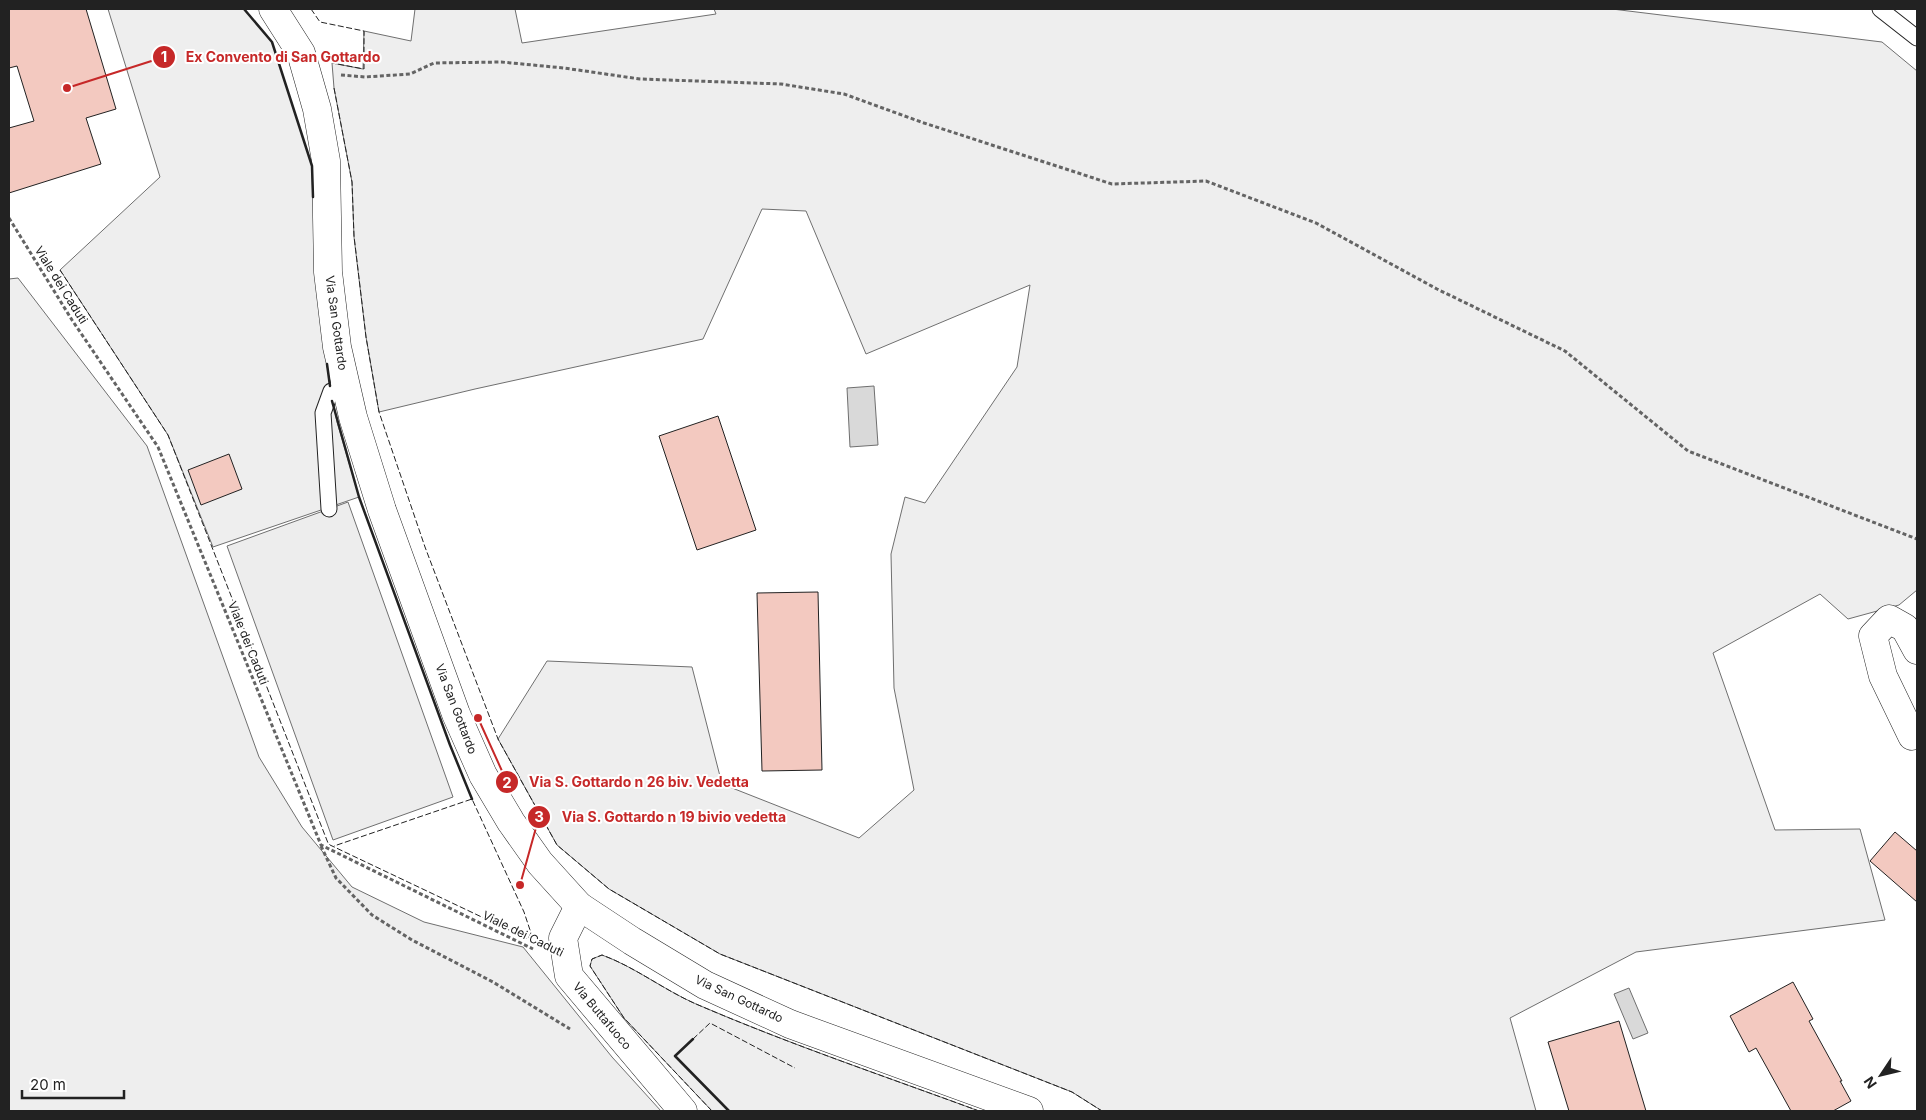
<svg xmlns="http://www.w3.org/2000/svg" width="1926" height="1120" viewBox="0 0 1926 1120" font-family="Inter,sans-serif">
  <style>
    .green { fill: #eee; stroke: #6f6f6f }
    .parking { fill: #ededed; stroke: #6f6f6f }
    .water { fill: #d9d9d9; stroke: #6f6f6f }
    .building { fill: #f3c9c0; stroke: #222 }
    .lines { fill: none; stroke-linecap: round; stroke-linejoin: round }
    .service-casing { stroke: #222; stroke-width: 17 }
    .minor-casing { stroke: #222; stroke-width: 29 }
    .tertiary-casing { stroke: #222; stroke-width: 29 }
    .path { stroke: #646464; stroke-width: 3; stroke-dasharray: 4 2.5; stroke-linecap: butt }
    .service { stroke: #fff; stroke-width: 15 }
    .minor { stroke: #fff; stroke-width: 28 }
    .tertiary { stroke: #fff; stroke-width: 28 }
    .fence { stroke: #222; stroke-width: 1; stroke-dasharray: 6 2.5; stroke-linecap: butt }
    .wall { stroke: #222; stroke-width: 2.5 }
    .labels { text-anchor: middle; stroke-width: 4; stroke-linejoin: round; paint-order: stroke }
    .street-label { font-size: 12px; fill: #222; stroke: #fff }
    .leader { fill: none; stroke: #c62828; stroke-width: 2 }
    .callout-dot { fill: #c62828; stroke: #fff; stroke-width: 2 }
    .mark-label { font-size: 15px; text-anchor: middle; font-weight: bold; fill: #fff }
    .callout-label { font-size: 14px; text-anchor: middle; font-weight: bold; fill: #c62828; stroke: #fff; stroke-width: 4; stroke-linejoin: round; paint-order: stroke }
  </style>
  <rect width="100%" height="100%" fill="#fff"/>
  <path class="green" d="M 108,9 L 244,9 L 272,42 L 312,166 L 316,276 L 331,391 L 337,422 L 359,497 L 213,547 L 168,435 L 60,270 L 160,177 Z
    M 415,9 L 515,9 L 522,43 L 716,14 L 714,9 L 1612,9 L 1882,42 L 1917,71 L 1917,590 L 1899,605 L 1848,619 L 1820,594 L 1713,653 L 1775,830 L 1860,829 L 1885,920 L 1636,952 L 1510,1018 L 1536,1111 L 1102,1111 L 1072,1092 L 720,954 L 609,889 L 557,845 L 498,739 L 547,661 L 692,667 L 722,784 L 859,838 L 914,790 L 894,688 L 891,554 L 905,497 L 925,503 L 1017,367 L 1030,285 L 866,354 L 806,211 L 762,209 L 703,339 L 475,389 L 379,412 L 366,337 L 354,237 L 352,182 L 334,88 L 332,63 L 363,69 L 364,31 L 411,41 Z
    M 18,278 L 147,446 L 259,757 L 302,827 L 352,887 L 424,922 L 523,947 L 612,1057 L 661,1111 L 9,1111 L 9,279 Z
    M 602,955 C 635,967 664,990 696,1004 C 789,1044 884,1076 979,1111 L 712,1111 L 624,1018 L 590,966 L 592,959 Z"/>
  <path class="parking" d="M 348,502 L 453,797 L 333,840 L 227,546 Z"/>
  <path class="water" d="M 874,386 L 878,445 L 850,447 L 847,388 Z
    M 1629,988 L 1648,1033 L 1633,1039 L 1614,994 Z"/>
  <path class="building" d="M 9,9 L 86,9 L 116,109 L 86,118 L 101,164 L 9,193 L 9,128 L 34,121 L 17,66 L 9,68 Z
    M 718,416 L 756,530 L 697,550 L 659,436 Z
    M 229,454 L 242,489 L 201,505 L 188,470 Z
    M 818,592 L 822,770 L 762,771 L 757,593 Z
    M 1895,832 L 1917,851 L 1917,902 L 1870,861 Z
    M 1793,982 L 1813,1019 L 1809,1021 L 1842,1081 L 1840,1081 L 1851,1101 L 1833,1111 L 1791,1111 L 1756,1048 L 1749,1052 L 1730,1016 Z
    M 1619,1021 L 1646,1111 L 1569,1111 L 1548,1042 Z"/>
  <g class="lines">
    <defs>
      <path id="service" d="M 1880,9 L 1917,38
        M 329,509 L 323,413 L 331,391 L 346,386"/>
      <path id="minor" d="M 1912,736 L 1883,676 L 1873,636 L 1889,619 L 1905,628 L 1917,650
        M 579,906 L 563,938 L 569,976 L 683,1111"/>
      <path id="tertiary" d="M 273,9 L 301,53 L 317,109 L 326,161 L 328,272 L 337,347 L 353,417 L 382,510 L 456,714 L 483,775 L 511,822 L 540,863 L 579,906 L 632,941 L 705,985 L 790,1024 L 1029,1111"/>
    </defs>
    <use href="#service" class="service-casing"/>
    <use href="#minor" class="minor-casing"/>
    <use href="#tertiary" class="tertiary-casing"/>
    <path class="path" d="M 341,75 L 365,77 L 410,74 L 434,63 L 501,62 L 564,68 L 640,79 L 781,84 L 844,94 L 924,123 L 1112,184 L 1206,181 L 1316,223 L 1437,289 L 1565,351 L 1688,451 L 1917,539
      M 9,218 L 72,320 L 158,447 L 321,845 L 533,949
      M 321,846 L 336,878 L 372,915 L 412,940 L 493,982 L 570,1029"/>
    <use href="#service" class="service"/>
    <use href="#minor" class="minor"/>
    <use href="#tertiary" class="tertiary"/>
    <path class="fence" d="M 311,9 L 320,22 L 364,31 L 364,69 L 332,63
      M 334,88 L 352,182 L 354,236 L 366,337 L 379,412 L 425,547 L 498,739 L 557,845 L 609,889 L 720,954 L 1072,1092 L 1102,1111
      M 60,270 L 168,435 L 328,843 L 330,845 L 528,939 L 531,933 L 524,912 L 472,799 L 334,846
      M 693,1039 L 710,1023 L 795,1068
      M 712,1111 L 624,1018 L 590,966 L 592,959 L 602,955 C 635,967 664,990 696,1004 C 789,1044 884,1076 979,1111"/>
    <path class="wall" d="M 244,9 L 272,42 L 312,166 L 313,197
      M 327,364 L 330,386
      M 332,401 L 359,497 L 450,745 L 472,799
      M 693,1039 L 675,1056 L 729,1111"/>
  </g>
  <g class="labels">
    <g class="street-label">
      <text transform="translate(61 285) rotate(58)" y="4">Viale dei Caduti</text>
      <text transform="translate(336 323) rotate(82)" y="4">Via San Gottardo</text>
      <text transform="translate(248 643) rotate(68)" y="4">Viale dei Caduti</text>
      <text transform="translate(456 709) rotate(69)" y="4">Via San Gottardo</text>
      <text transform="translate(523 934) rotate(26)" y="4">Viale dei Caduti</text>
      <text transform="translate(739 999) rotate(25)" y="4">Via San Gottardo</text>
      <text transform="translate(602 1016) rotate(50)" y="4">Via Buttafuoco</text>
    </g>
  </g>
  <path class="leader" d="M67 88L164 57M478 718L507 782M520 885L539 817"/>
  <g class="callout-dot">
    <circle cx="67" cy="88" r="5"/>
    <circle cx="478" cy="718" r="5"/>
    <circle cx="520" cy="885" r="5"/>
    <circle cx="164" cy="57" r="12"/>
    <circle cx="507" cy="782" r="12"/>
    <circle cx="539" cy="817" r="12"/>
  </g>
  <g class="mark-label">
    <text x="164" y="62">1</text>
    <text x="507" y="788">2</text>
    <text x="539" y="822">3</text>
  </g>
  <g class="callout-label">
    <text x="283" y="62">Ex Convento di San Gottardo</text>
    <text x="639" y="787">Via S. Gottardo n 26 biv. Vedetta</text>
    <text x="674" y="822">Via S. Gottardo n 19 bivio vedetta</text>
  </g>
  <rect width="1926" height="1120" fill="none" stroke="#222222" stroke-width="20"/>
  <g transform="translate(1881 1075) rotate(235)" stroke="#ffffff" stroke-width="4" paint-order="stroke">
  <path d="M0-4L9 19L0 12L-9 19Z" fill="#222222"/>
  <text y="-8" font-size="14" font-weight="bold" text-anchor="middle" fill="#222222">N</text>
  </g>
  <path d="M22 1090v8h102v-8" fill="none" stroke="#222222" stroke-width="2.5"/>
  <text x="30" y="1090" font-size="15" fill="#222222" stroke="#ffffff" stroke-width="4" paint-order="stroke">20 m</text>
</svg>
